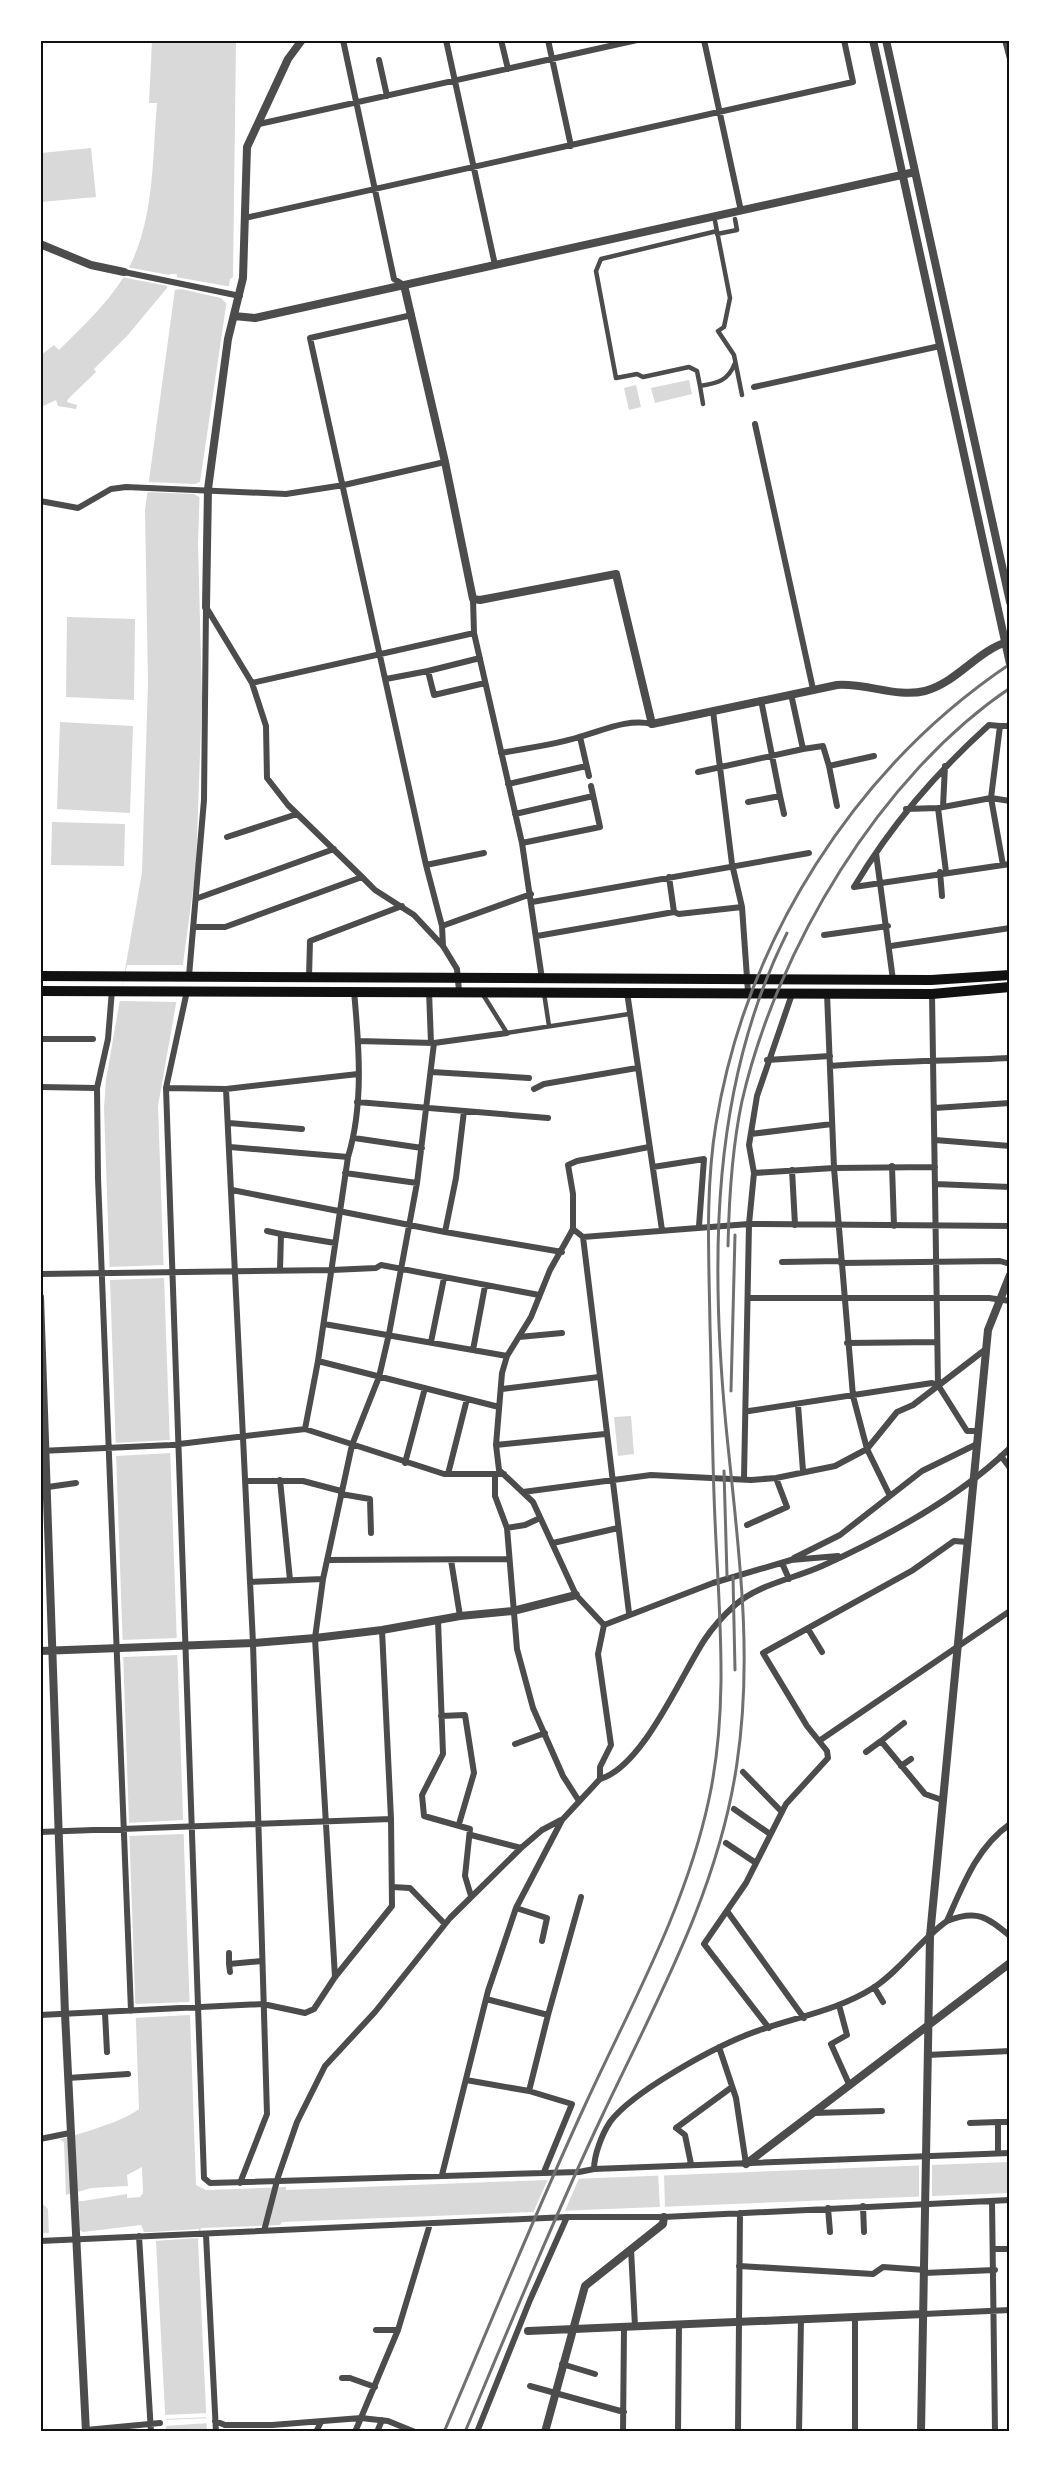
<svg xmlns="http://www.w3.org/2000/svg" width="1050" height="2472" viewBox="0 0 1050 2472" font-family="Lato,sans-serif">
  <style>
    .water { fill: #d9d9d9; fill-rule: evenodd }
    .pier { fill: #fff }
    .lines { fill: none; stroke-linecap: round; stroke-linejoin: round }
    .pedestrian { stroke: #4c4c4c; stroke-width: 4.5 }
    .minor { stroke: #4c4c4c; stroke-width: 6 }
    .tertiary { stroke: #4c4c4c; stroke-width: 8 }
    .primary { stroke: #111; stroke-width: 10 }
    .rail { stroke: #707070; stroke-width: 3 }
    .neatline { fill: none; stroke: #111; stroke-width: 2 }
  </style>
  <rect width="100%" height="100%" fill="#fff"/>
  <path class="water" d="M 152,41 L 236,41 L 233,277 L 230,279 L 200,482 L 198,543 L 202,698 L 196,867 L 183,964 L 158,1106 L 196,2185 L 206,2190 L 286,2187 L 286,2190 L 1009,2162 L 1009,2193 L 282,2222 L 280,2225 L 201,2228 L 198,2240 L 207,2432 L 166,2431 L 156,2242 L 152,2232 L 144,2232 L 141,2225 L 83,2232 L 41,2233 L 41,2145 C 67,2137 120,2124 139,2109 L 104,1108 L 106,1080 L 142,872 L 148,683 L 145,510 L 177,274 L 170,274 L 167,288 L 127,336 L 94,369 L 96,372 L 68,399 L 67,402 L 77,405 L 76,409 L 58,406 L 56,400 L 41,407 L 41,355 L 54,345 L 59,350 C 82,327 106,305 123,278 C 155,227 152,161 157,103 L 149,103 ZM 142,2167 L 143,2193 L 140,2197 L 127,2198 L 127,2194 L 83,2201 L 45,2202 L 91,2188 L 128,2186 L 127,2175 Z
    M 91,148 L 96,197 L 41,202 L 41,153 Z
    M 689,380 L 692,394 L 655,403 L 651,388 Z
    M 636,385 L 641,407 L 629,410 L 624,388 Z
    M 67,617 L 135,619 L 134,700 L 66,697 Z
    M 60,722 L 133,726 L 130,813 L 57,809 Z
    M 52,822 L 125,824 L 124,866 L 51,865 Z
    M 631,1416 L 634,1454 L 618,1456 L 614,1417 Z"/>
  <path class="pier" d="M 126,267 L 170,275 L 168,286 L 121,277 Z
    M 176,277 L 232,287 L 228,305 L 221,298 L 181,289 L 175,290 Z
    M 202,481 L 201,498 L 194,494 L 146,492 L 146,482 L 195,484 Z
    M 127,965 L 184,965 L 177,1002 L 119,1001 Z
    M 165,1265 L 165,1278 L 109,1280 L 108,1267 Z
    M 171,1440 L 172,1453 L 115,1456 L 114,1443 Z
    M 177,1638 L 178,1655 L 122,1657 L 121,1640 Z
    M 183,1820 L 184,1834 L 128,1836 L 127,1823 Z
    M 190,2002 L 190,2015 L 133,2018 L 133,2004 Z
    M 59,2139 L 64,2142 L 66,2195 L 78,2191 L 79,2194 L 66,2198 L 79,2198 L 80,2230 L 85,2234 L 49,2235 L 48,2209 L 41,2202 L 41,2145 Z
    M 932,2160 L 932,2199 L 919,2200 L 919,2161 Z
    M 658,2173 L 664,2173 L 665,2209 L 660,2209 Z
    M 580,2176 L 564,2213 L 532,2215 L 549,2177 Z
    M 199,2229 L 199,2238 L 153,2241 L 152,2232 Z
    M 209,2413 L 209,2417 L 164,2419 L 163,2415 Z
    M 210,2418 L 210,2423 L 164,2426 L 163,2420 Z"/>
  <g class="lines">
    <path class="pedestrian" d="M 715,221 L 730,298 L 724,327 L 718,331 L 734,355 L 742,395
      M 717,234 L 737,230 L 735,219
      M 700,386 L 697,371 L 689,367 L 643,377 L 637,374 L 616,378 L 596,271 L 601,259 L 717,231
      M 703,404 L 700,386 C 718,383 728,381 735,363
      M 482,993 L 507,1033 L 629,1014
      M 544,993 L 549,1026"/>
    <path class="minor" d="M 343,40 L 394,279 L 404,285
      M 446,40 L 495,265
      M 501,40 L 508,69
      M 548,40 L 571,146
      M 704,40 L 741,211
      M 1005,40 L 1010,59
      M 379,60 L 387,96
      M 259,124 L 637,40
      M 245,218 L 853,82 L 844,40
      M 124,272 L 240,296
      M 412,315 L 310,338 L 426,865 L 442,926 L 443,946
      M 754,387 L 940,346
      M 755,424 L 813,689
      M 40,501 L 78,508 L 111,489 L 126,487 L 286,494 L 344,485 L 445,462
      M 473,599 L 474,633 L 522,843 L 542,979
      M 206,607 L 252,683 L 266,726 L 267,778 L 288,805 L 362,877 L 375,890 L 414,915 L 443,946 L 457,969 L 459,991
      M 480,658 L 428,671 L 434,695 L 485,683
      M 386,679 L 428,671
      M 252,683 L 474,633
      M 713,711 L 732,864 L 742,907 L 748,992
      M 580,737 L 589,776
      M 803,749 L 823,746 L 829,766 L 874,756
      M 501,753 C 527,748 554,745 579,737 C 602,731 628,718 652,724
      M 829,766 L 837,806
      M 698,772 L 803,749 L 791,694
      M 508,784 L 586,766
      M 780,796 L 784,814
      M 748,802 L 780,796 L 761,700
      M 943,807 L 945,766
      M 938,808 L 946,872
      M 906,809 L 938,808 L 991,798 L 1010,801
      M 515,814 L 593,796
      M 227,837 L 297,814
      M 522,843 L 600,827 L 591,786
      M 876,853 L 893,980
      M 426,865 L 484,853
      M 1003,865 L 991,798 L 1000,726 L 1010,726
      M 940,872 L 942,896
      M 669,877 L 674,912
      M 854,887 C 892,824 935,774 989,725 L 1000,726
      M 854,887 L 1010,864
      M 198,898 L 334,849
      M 532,902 L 809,853
      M 442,926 L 531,894
      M 195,927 L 225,927 L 362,877
      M 824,935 L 888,926
      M 537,936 L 674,912 L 679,914 L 742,907
      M 891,946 L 1010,928
      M 189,976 L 204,800 L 206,607
      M 309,977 L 310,941 L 402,906
      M 112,990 L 108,1039 L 97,1088 L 98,1178 L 131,2011
      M 187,991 L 166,1088 L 204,2178 L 210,2183 L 579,2172 L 594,2169
      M 429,991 L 431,1043
      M 627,992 L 662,1230
      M 827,993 L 834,1168 L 853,1396 L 867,1449 L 889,1494
      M 932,994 L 938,1385 L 967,1431 L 978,1431
      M 40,1039 L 93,1039
      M 358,1041 L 434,1043 L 507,1033
      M 767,1060 L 830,1056
      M 830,1066 C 890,1061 949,1061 1010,1058
      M 432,1072 L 529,1078
      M 40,1087 L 97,1088
      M 166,1088 L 226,1089 L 358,1074
      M 226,1089 L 253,1643 L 267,2114 L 240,2183
      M 534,1089 L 544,1084 L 637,1068
      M 357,1102 L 548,1118
      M 935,1108 L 1010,1103
      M 229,1123 L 302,1129
      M 751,1134 L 832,1124
      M 354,1138 L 422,1148
      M 935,1140 L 1010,1146
      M 230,1147 L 348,1157
      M 892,1166 L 894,1226
      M 653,1167 L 704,1159 L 699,1226
      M 792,1170 L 795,1225
      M 345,1173 L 417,1183
      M 754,1173 L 834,1168 L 935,1167
      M 935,1184 L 1010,1187
      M 232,1190 L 445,1232 L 562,1252
      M 573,1229 L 583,1237 L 749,1224 L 1010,1226
      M 267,1231 L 281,1234
      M 445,1232 L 456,1178 L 464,1111
      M 583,1237 L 629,1613
      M 782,1262 L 841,1261
      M 841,1263 L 1000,1261 L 1010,1264
      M 280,1270 L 281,1234 L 335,1243
      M 40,1274 L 332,1270 L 376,1268 L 381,1265 L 539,1295
      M 748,1298 L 989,1298 L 1010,1301
      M 324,1324 L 507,1356
      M 519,1337 L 562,1333
      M 431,1342 L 444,1278
      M 847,1343 L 937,1342
      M 473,1350 L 485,1286
      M 318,1361 L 499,1407
      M 502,1389 L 599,1377
      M 798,1405 L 803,1471
      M 749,1411 L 932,1383 L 938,1385
      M 305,1429 L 318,1361 L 348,1157 C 364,1105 359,1045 354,991
      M 496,1445 L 605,1434
      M 40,1451 L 171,1445 L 305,1429 L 444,1474 L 504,1474
      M 1001,1456 L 1010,1468
      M 405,1463 L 425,1388
      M 448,1474 L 467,1399
      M 495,1475 L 495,1496 L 507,1528 L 517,1649 L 533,1708 L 563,1776 L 579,1801
      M 744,1478 L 749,1224 L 754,1173 L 749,1145 L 757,1096 L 792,994
      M 280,1480 L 290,1580
      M 246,1481 L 303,1481 L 341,1491
      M 48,1487 L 76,1483
      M 523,1492 L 651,1475 L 751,1480 L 776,1478 L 835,1466 L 867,1449 L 897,1412 L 913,1405 L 986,1349
      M 341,1494 L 370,1499 L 371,1533
      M 747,1525 L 787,1507 L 776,1478
      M 507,1528 L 525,1525 L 540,1518
      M 553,1543 L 618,1528
      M 794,1558 L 840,1535 L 922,1471 L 977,1444
      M 327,1560 L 508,1559
      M 451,1560 L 460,1616
      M 782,1563 L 789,1579
      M 250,1582 L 323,1579
      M 438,1620 L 443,1754 L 422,1795 L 424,1816 L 470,1829 L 465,1876 L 471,1896
      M 604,1625 L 576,1595 L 533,1502 L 499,1470 L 496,1445 L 502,1373 L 507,1356 L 531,1317 L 550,1270 L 573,1229 L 573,1194 L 568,1165 L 577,1161 L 649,1147
      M 604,1625 L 713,1583 L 791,1560 L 838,1556
      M 808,1629 L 822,1652
      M 441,1716 L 465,1715 L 474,1773 L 459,1824
      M 819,1741 L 807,1726 L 763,1653 L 913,1570 L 954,1541 L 968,1542
      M 881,1741 L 904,1723
      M 515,1744 L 545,1733
      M 866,1752 L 881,1741 L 925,1794 L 942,1800
      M 901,1766 L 911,1759
      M 743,1772 L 782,1812
      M 600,1779 L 600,1767 L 611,1745 L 598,1654 L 604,1625
      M 734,1809 L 770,1834
      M 40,1832 L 391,1819
      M 471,1835 L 521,1848
      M 726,1843 L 756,1863
      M 392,1887 L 410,1888 L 444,1923
      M 516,1908 L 547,1918 L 542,1941
      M 727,1911 L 804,2018
      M 947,1921 C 963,1885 977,1847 1010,1824
      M 1010,1936 C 987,1917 977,1909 947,1921 C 920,1940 901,1970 873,1988 C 835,2012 790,2018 749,2034 C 713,2048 632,2092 610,2122 C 602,2134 594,2155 594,2169 L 1010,2153
      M 229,1953 L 229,1964
      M 230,1972 L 229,1964 L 262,1961
      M 335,1977 L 315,1638 L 323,1579 L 352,1445 L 379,1377 L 389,1334 L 417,1183 L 434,1043
      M 874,1987 L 883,2002
      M 486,1999 L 548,2015 L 529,2091
      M 839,2005 L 847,2035 L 831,2044 L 849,2084
      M 105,2013 L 107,2052
      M 40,2015 L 263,2004 L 305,2013 L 314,2009 L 335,1977 L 392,1906 L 391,1819 L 382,1630
      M 548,2015 L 581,1897
      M 769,2028 L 704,1944 L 746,1883 L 786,1804 L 828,1758 L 827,1751 L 819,1741 L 1010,1611
      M 719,2047 L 736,2098 L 746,2164
      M 927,2055 L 1010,2051
      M 68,2078 L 128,2074
      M 466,2080 L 529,2091 L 572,2104 L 544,2172
      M 814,2113 L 882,2111
      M 998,2122 L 1010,2122
      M 970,2123 L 998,2122 L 998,2153
      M 40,2139 L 70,2133
      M 691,2164 L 685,2135 L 676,2128 L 732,2087
      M 442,2175 L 488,1991 L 516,1908 L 562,1820 L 600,1779 C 643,1767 681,1675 705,1639 C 713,1627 724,1615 735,1605 C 759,1584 793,1579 822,1566 C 886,1537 959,1498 1010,1448
      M 992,2201 L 995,2432
      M 863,2206 L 864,2232
      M 828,2208 L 830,2232
      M 264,2231 L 278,2177 L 297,2122 L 325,2066 L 375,2012 L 450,1918 L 521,1848 L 542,1830 L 561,1820
      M 206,2235 L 216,2432
      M 139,2236 L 151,2432
      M 40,2241 L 567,2217 L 664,2217 L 1010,2200
      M 631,2249 L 635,2326
      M 994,2249 L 1010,2249
      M 739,2266 L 873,2274 L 883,2267 L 925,2270
      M 924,2273 L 995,2270
      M 924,2314 L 1010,2310
      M 855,2317 L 855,2432
      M 376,2330 L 398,2330
      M 562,2364 L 595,2374
      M 342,2378 L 350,2378 L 375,2387
      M 530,2386 L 624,2412
      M 215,2421 L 225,2425 L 272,2425 L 361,2418 L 388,2421 L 415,2432
      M 86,2430 L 160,2423
      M 316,2432 L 321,2422
      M 355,2432 L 398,2330 L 430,2224
      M 377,2432 L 382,2420
      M 477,2432 L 530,2300 L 567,2217
      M 623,2432 L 624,2327
      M 678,2432 L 679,2324
      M 738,2432 L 740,2213
      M 799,2432 L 801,2319"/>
    <path class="tertiary" d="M 873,40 L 1010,664
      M 886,40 L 1010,602
      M 40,244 L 91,265 L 124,272
      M 404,285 L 445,462 L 473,599 L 480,600 L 616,574 L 652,724 L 837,685 C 867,683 897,698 925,691 C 958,682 977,650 1010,641
      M 234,316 L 255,318 L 915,172
      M 206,607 L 208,489 L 228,339 L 243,278 L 247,147 L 288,59 L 302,40
      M 40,1297 L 65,2014 L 86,2432
      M 40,1651 L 253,1643 L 315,1638 L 382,1630 L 460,1616 L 513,1611 L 576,1595
      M 746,2164 L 1010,1963
      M 528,2331 L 924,2314
      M 545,2432 L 585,2286 L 663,2224 L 664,2217
      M 921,2432 L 930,1936 L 988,1330 L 1010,1275"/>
    <path class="primary" d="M 40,976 L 931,980 L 1010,975
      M 40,991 L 932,994 L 1010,987"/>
    <path class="rail" d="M 728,1246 C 729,1197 732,1148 742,1101 C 777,949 880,776 1010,688
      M 731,1391 L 735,1235
      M 724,1471 L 727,1576
      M 733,1577 L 735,1670
      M 444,2432 C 491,2322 536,2211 586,2103 C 632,2003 686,1907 709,1799 C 729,1706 719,1613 715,1520 C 712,1455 712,1391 710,1326 C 709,1259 705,1190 716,1124 C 746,940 855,768 1010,664
      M 465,2432 C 510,2325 554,2218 603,2114 C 657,2000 719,1889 737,1763 C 754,1650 737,1538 726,1426 C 710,1259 711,1085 787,933"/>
  </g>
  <rect width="1050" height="2472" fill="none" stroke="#ffffff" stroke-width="84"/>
  <rect x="42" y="42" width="966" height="2388" class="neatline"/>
</svg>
